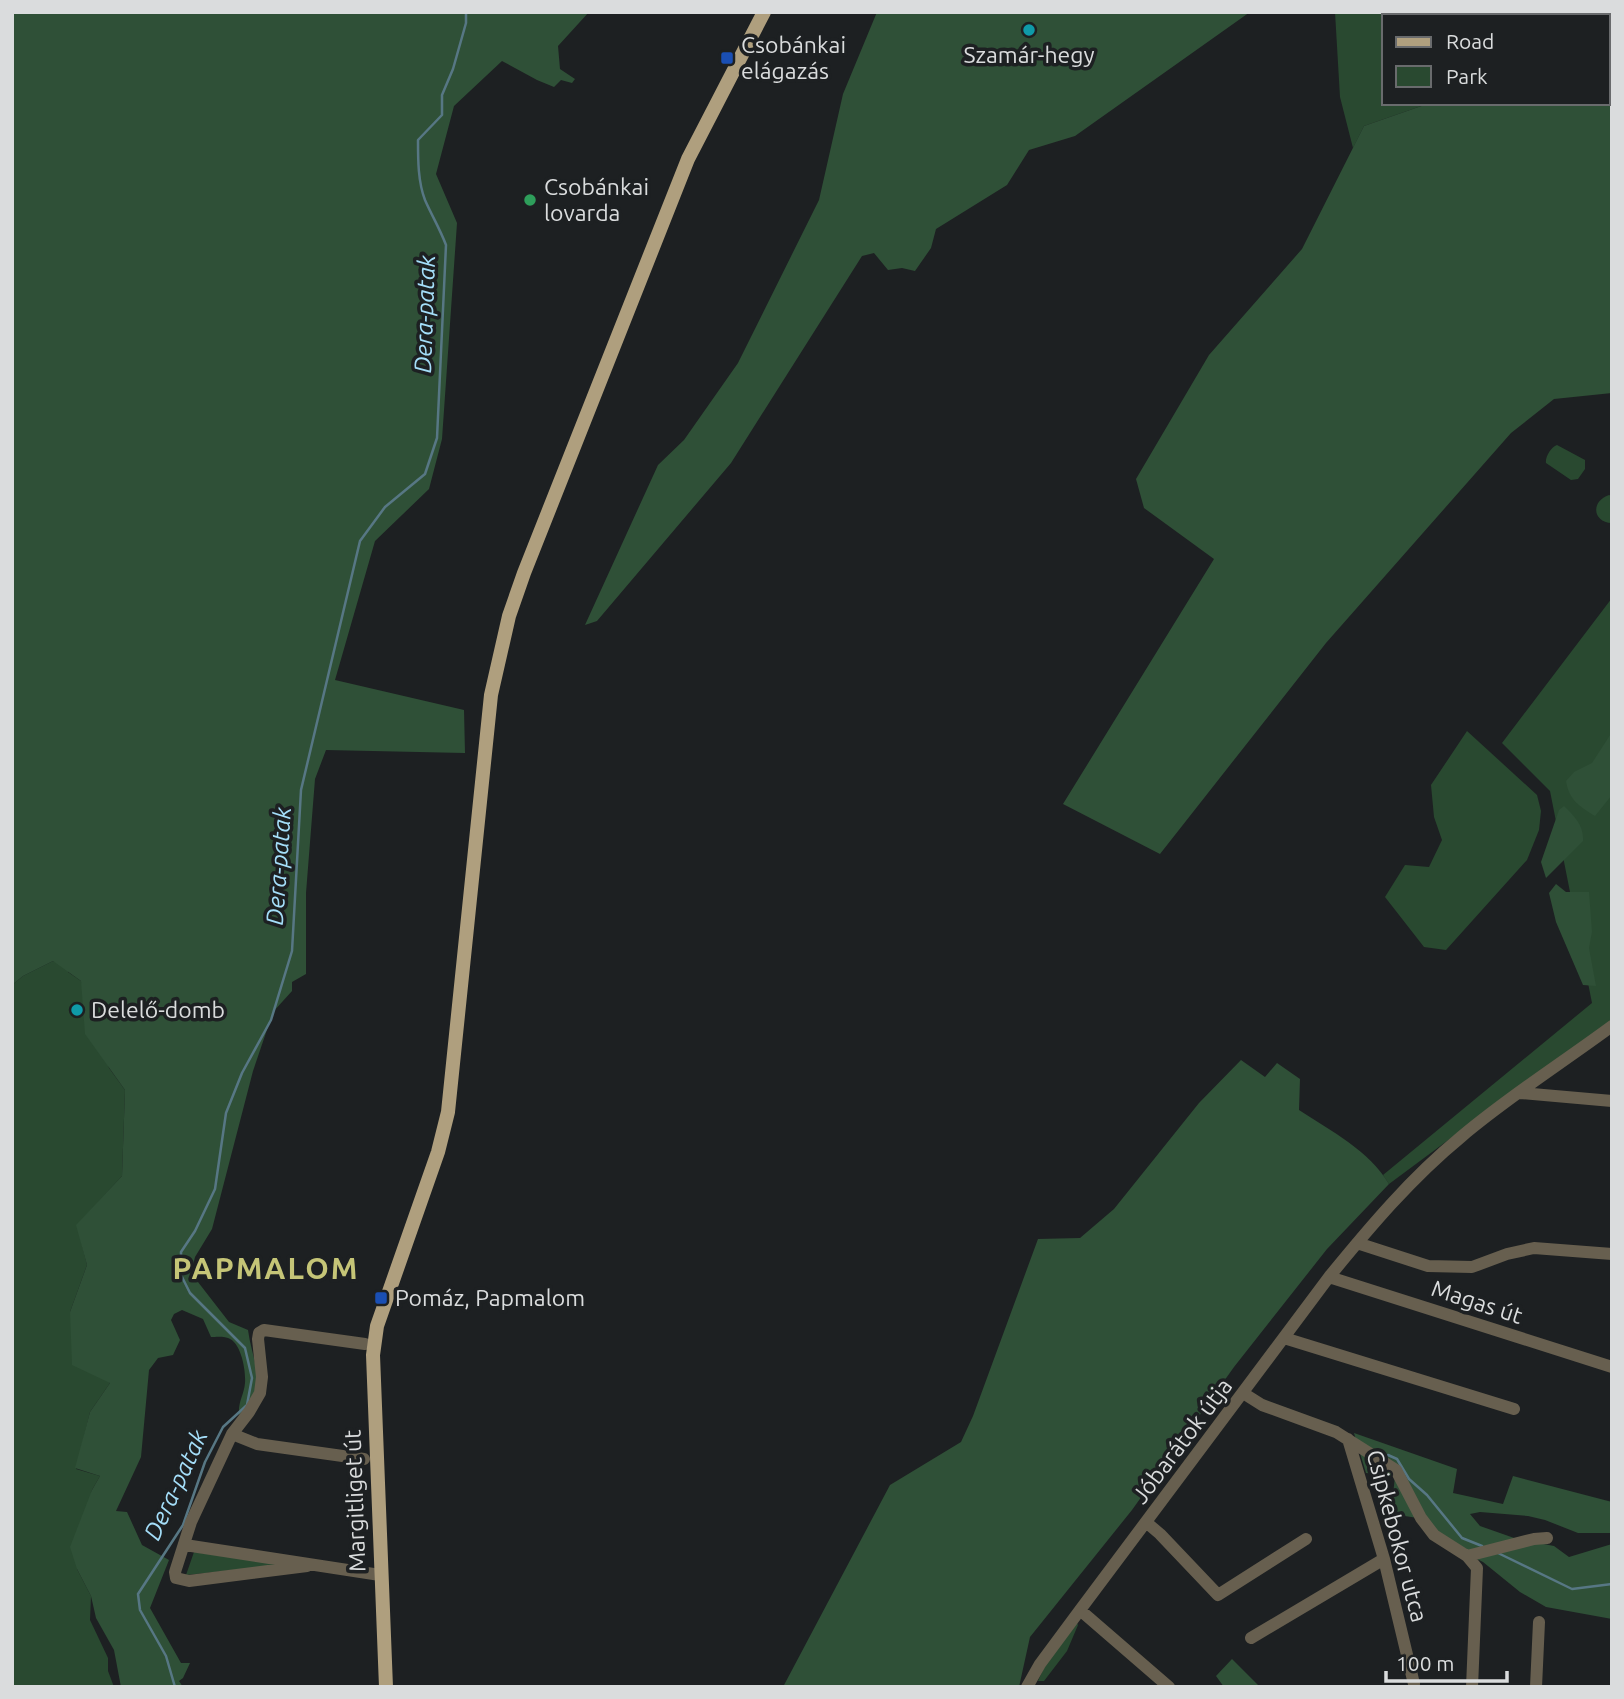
<svg xmlns="http://www.w3.org/2000/svg" width="1624" height="1699" viewBox="0 0 1624 1699" font-family="Ubuntu,sans-serif">
  <style>
    .green { fill: #294930 }
    .forest { fill: #2f5037 }
    .lines { fill: none; stroke-linecap: round; stroke-linejoin: round }
    .stream { stroke: #577784; stroke-width: 2.5 }
    .minor { stroke: #675f4f; stroke-width: 12 }
    .major { stroke: #af9f7e; stroke-width: 14 }
    .culture-dot { fill: #0f9aa8; stroke: #1d2022; stroke-width: 2.5 }
    .transit-dot { fill: #1a4fb4; stroke: #1d2022; stroke-width: 2.5 }
    .leisure-dot { fill: #2e9e5b; stroke: #1d2022; stroke-width: 2.5 }
    .labels { text-anchor: middle; stroke-width: 7; stroke-linejoin: round; paint-order: stroke }
    .poi-label { font-size: 23px; fill: #dadcdd; stroke: #1d2022; text-anchor: start }
    .street-label { font-size: 23px; fill: #dadcdd; stroke: #1d2022 }
    .water-label { font-size: 24px; font-style: italic; fill: #a4def9; stroke: #1d2022 }
    .district-label { font-size: 30px; font-weight: bold; letter-spacing: 2px; fill: #c5c577; stroke: #1d2022 }
  </style>
  <rect width="100%" height="100%" fill="#1d2022"/>
  <path class="green" d="M 1335,12 L 1475,12 L 1476,16 L 1384,16 L 1384,103 L 1430,103 L 1364,126 L 1353,148 L 1340,97 Z
    M 1557,445 L 1585,460 L 1585,469 L 1578,479 L 1571,480 L 1546,463 C 1545,457 1551,447 1557,445 Z
    M 1609,495 L 1612,496 L 1612,523 C 1592,522 1591,501 1609,495 Z
    M 1612,598 L 1612,1025 L 1455,1135 L 1389,1184 L 1383,1175 L 1592,1003 L 1550,791 L 1502,743 Z
    M 1467,731 L 1537,795 L 1541,811 L 1539,830 L 1527,860 L 1446,950 L 1424,947 L 1385,897 L 1405,865 L 1429,867 L 1442,840 L 1434,817 L 1431,785 Z
    M 53,961 L 70,968 L 68,972 L 81,981 L 109,1068 L 125,1090 L 122,1176 L 77,1225 L 87,1265 L 70,1312 L 110,1383 L 90,1412 L 76,1469 L 100,1476 L 92,1490 L 77,1569 L 91,1596 L 90,1620 L 108,1658 L 108,1671 L 114,1687 L 12,1687 L 12,985 L 23,976 Z
    M 194,1552 L 284,1565 L 186,1575 Z
    M 1077,1623 L 1078,1625 L 1067,1651 L 1044,1681 L 1038,1681 L 1047,1661 Z"/>
  <path class="forest" d="M 12,12 L 589,12 L 558,46 L 560,69 L 575,79 L 572,83 L 561,80 L 554,87 L 537,80 L 502,61 L 454,106 L 436,174 L 457,223 L 442,439 L 429,489 L 375,541 L 335,680 L 464,710 L 465,753 L 326,750 L 315,779 L 306,893 L 306,974 L 292,982 L 292,991 L 273,1012 L 253,1071 L 212,1229 L 195,1257 L 191,1273 L 229,1322 L 248,1330 C 252,1362 271,1389 239,1415 C 238,1401 244,1395 245,1383 C 246,1370 241,1342 228,1338 C 223,1336 215,1337 211,1337 L 203,1319 L 182,1310 L 174,1314 L 171,1320 L 180,1340 L 173,1355 L 158,1358 L 149,1370 L 141,1457 L 116,1511 L 127,1512 L 142,1545 L 169,1560 L 150,1608 L 181,1663 L 190,1663 L 183,1678 L 179,1681 L 183,1687 L 121,1687 L 114,1650 L 96,1618 L 91,1596 L 77,1569 L 70,1547 L 92,1490 L 100,1476 L 75,1468 L 90,1412 L 110,1383 L 72,1365 L 70,1312 L 87,1265 L 76,1225 L 122,1176 L 125,1090 L 85,1034 L 81,981 L 53,961 L 23,976 L 12,985 Z
    M 877,12 L 1250,12 L 1075,136 L 1029,150 L 1007,185 L 936,229 L 931,248 L 915,271 L 902,268 L 888,270 L 874,253 L 862,256 L 731,463 L 597,621 L 585,625 L 658,465 L 684,440 L 738,363 L 819,200 L 843,94 Z
    M 1475,12 L 1612,12 L 1612,393 L 1554,399 L 1511,433 L 1326,643 L 1160,854 L 1063,804 L 1214,559 L 1144,508 L 1136,479 L 1209,355 L 1302,249 L 1364,126 L 1430,103 L 1608,103 L 1608,16 L 1476,16 Z
    M 1612,732 L 1612,795 L 1595,816 C 1579,806 1569,800 1566,781 L 1574,772 L 1592,763 Z
    M 1564,806 C 1574,816 1584,825 1583,841 L 1546,878 L 1541,862 L 1559,810 Z
    M 1556,884 L 1566,892 L 1589,892 L 1592,932 L 1589,948 L 1596,986 L 1583,985 L 1556,922 L 1549,893 Z
    M 1241,1060 L 1265,1077 L 1277,1063 L 1300,1079 L 1299,1110 C 1332,1132 1369,1150 1389,1184 L 1327,1249 L 1234,1367 L 1132,1510 L 1030,1637 L 1019,1687 L 783,1687 L 890,1485 L 961,1442 L 973,1416 L 1038,1239 L 1080,1238 L 1114,1209 L 1199,1103 Z
    M 1354,1433 L 1457,1469 L 1453,1493 L 1503,1504 L 1513,1476 L 1612,1502 L 1612,1533 L 1578,1533 L 1545,1520 L 1528,1516 L 1480,1512 L 1470,1514 L 1480,1526 L 1517,1539 L 1554,1546 L 1569,1557 L 1612,1544 L 1612,1619 L 1546,1607 L 1520,1592 L 1483,1562 L 1439,1540 L 1418,1518 L 1391,1514 L 1395,1476 L 1366,1473 Z
    M 1232,1659 L 1260,1687 L 1224,1687 L 1216,1676 Z"/>
  <g class="lines">
    <path class="stream" d="M 1388,1455 L 1397,1459 L 1409,1479 L 1427,1495 L 1462,1538 L 1482,1546
      M 1498,1553 L 1572,1589 L 1612,1584
      M 175,1687 L 166,1656 L 140,1610 L 138,1594 L 183,1525 L 205,1462 L 223,1427 L 247,1405 L 252,1378 L 245,1348 L 190,1293 L 181,1275 L 181,1252 L 195,1231 L 215,1189 L 226,1113 L 242,1073 L 271,1020 L 292,951 L 301,790 L 360,541 L 385,507 L 425,474 L 437,438 L 446,245 C 440,229 432,216 425,200 C 418,182 418,160 418,140 L 442,115 L 442,95 L 453,69 L 466,23 L 466,12"/>
    <path class="minor" d="M 1520,1093 L 1612,1101
      M 1357,1243 L 1428,1266 L 1472,1267 L 1507,1254 L 1534,1248 L 1612,1254
      M 1329,1277 L 1612,1367
      M 1284,1338 L 1514,1409
      M 1243,1393 L 1262,1405 L 1336,1432 L 1396,1470 L 1421,1518 L 1434,1535 L 1467,1556 L 1477,1568 L 1472,1687
      M 232,1434 L 257,1444 L 364,1459
      M 1348,1439 L 1384,1559 L 1414,1684
      M 1147,1523 L 1160,1534 L 1218,1595 L 1306,1539
      M 185,1545 L 380,1575
      M 1467,1556 L 1534,1539 L 1547,1538
      M 307,1566 L 189,1581 L 176,1578 L 175,1572 L 191,1522 L 232,1434 L 249,1412 L 260,1393 L 262,1377 L 258,1339 L 259,1333 L 264,1330 L 365,1344
      M 1080,1610 L 1169,1687
      M 1251,1638 L 1384,1559
      M 1027,1687 L 1040,1664 L 1080,1610 L 1329,1277 C 1369,1228 1411,1178 1461,1137 C 1508,1097 1562,1063 1612,1026
      M 1536,1687 L 1539,1622"/>
    <path class="major" d="M 386,1687 L 373,1355 L 377,1326 L 438,1152 L 448,1112 L 491,695 L 509,616 L 524,573 L 688,159 L 764,12"/>
  </g>
  <g class="culture-dot">
    <circle cx="1029" cy="30" r="7"/>
    <circle cx="77" cy="1010" r="7"/>
  </g>
  <g class="transit-dot">
    <rect x="720" y="51" width="14" height="14" rx="3.5"/>
    <rect x="374" y="1291" width="14" height="14" rx="3.5"/>
  </g>
  <circle class="leisure-dot" cx="530" cy="200" r="7"/>
  <g class="labels">
    <g class="poi-label">
      <text x="741" y="53">Csobánkai<tspan x="741" dy="26">elágazás</tspan></text>
      <text x="1029" y="63" text-anchor="middle">Szamár-hegy</text>
      <text x="544" y="195">Csobánkai<tspan x="544" dy="26">lovarda</tspan></text>
      <text x="91" y="1018">Delelő-domb</text>
      <text x="395" y="1306">Pomáz, Papmalom</text>
    </g>
    <g class="street-label">
      <text transform="translate(1477 1302) rotate(18)" y="8">Magas út</text>
      <text transform="translate(1182 1441) rotate(-53)" y="8">Jóbarátok útja</text>
      <text transform="translate(355 1501) rotate(-92)" y="8">Margitliget út</text>
      <text transform="translate(1397 1536) rotate(75)" y="8">Csipkebokor utca</text>
    </g>
    <g class="water-label">
      <text transform="translate(425 314) rotate(-88)" y="8">Dera-patak</text>
      <text transform="translate(279 866) rotate(-86)" y="8">Dera-patak</text>
      <text transform="translate(176 1485) rotate(-65)" y="8">Dera-patak</text>
    </g>
    <g class="district-label">
      <text x="266" y="1279">PAPMALOM</text>
    </g>
  </g>
  <rect width="1624" height="1699" fill="none" stroke="#dadcdd" stroke-width="28"/>
  <rect x="1382" y="14" width="228" height="91" fill="#1d2022" stroke="#696b6d" stroke-width="2"/>
  <rect x="1396" y="37" width="35" height="10" fill="#af9f7e" stroke="#696b6d" stroke-width="2"/>
  <text x="1446" y="49" font-size="21" fill="#dadcdd">Road</text>
  <rect x="1396" y="66" width="35" height="21" fill="#294930" stroke="#696b6d" stroke-width="2"/>
  <text x="1446" y="84" font-size="21" fill="#dadcdd">Park</text>
  <path d="M1386 1671v10h121v-10" fill="none" stroke="#dadcdd" stroke-width="3.5"/>
  <text x="1396" y="1671" font-size="21" fill="#dadcdd" stroke="#1d2022" stroke-width="5" paint-order="stroke">100 m</text>
</svg>
